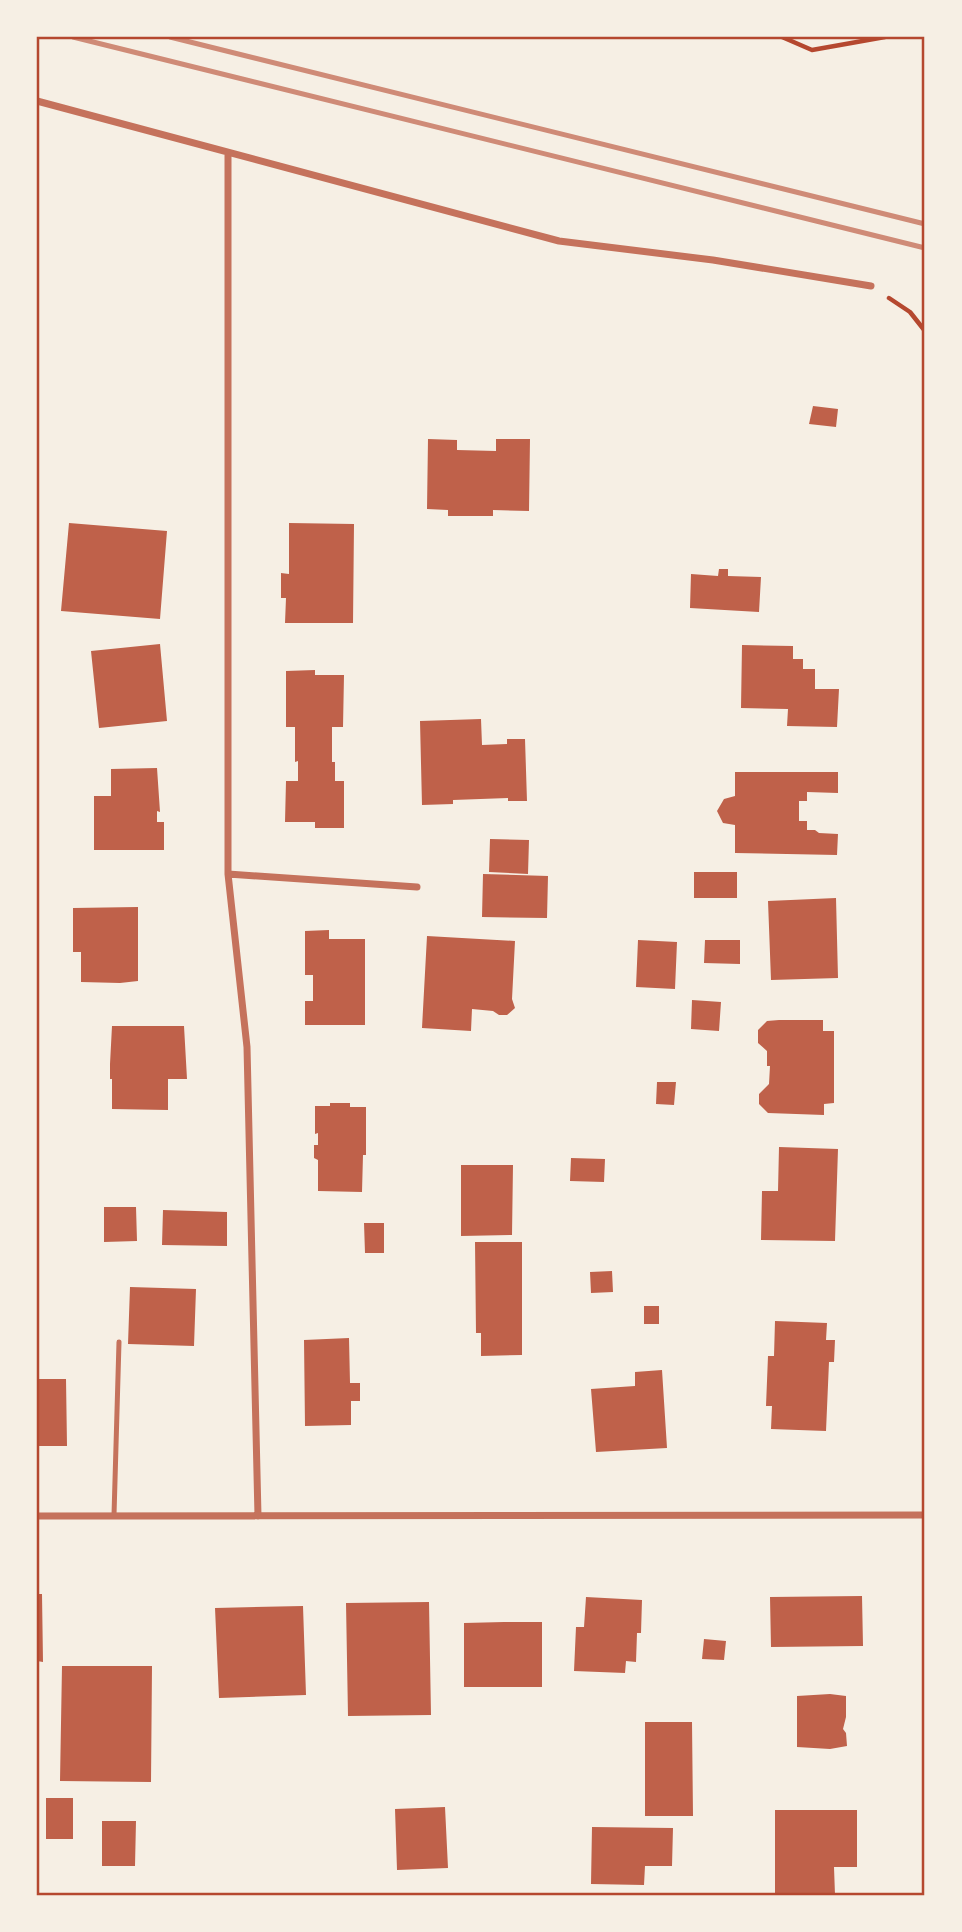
<svg xmlns="http://www.w3.org/2000/svg" width="962" height="1932" viewBox="0 0 962 1932" font-family="'Roboto Serif',serif">
  <style>
    .building { fill: #bf614a }
    .lines { fill: none; stroke-linecap: round; stroke-linejoin: round }
    .path { stroke: #b5482f; stroke-width: 4.5 }
    .service { stroke: #c5725c; stroke-width: 5 }
    .minor { stroke: #c5725c; stroke-width: 7 }
    .rail { stroke: #cf8b77; stroke-width: 5 }
    .neatline { fill: none; stroke: #b5482f; stroke-width: 2.5 }
  </style>
  <rect width="100%" height="100%" fill="#f6efe4"/>
  <path class="building" d="M 813,406 L 838,409 L 836,427 L 809,424 Z
    M 428,439 L 457,440 L 457,450 L 496,451 L 496,439 L 530,439 L 529,511 L 493,510 L 493,516 L 448,516 L 448,510 L 427,509 Z
    M 69,523 L 167,531 L 160,619 L 61,611 Z
    M 289,523 L 354,524 L 353,623 L 285,623 L 286,598 L 281,598 L 281,573 L 289,574 Z
    M 719,569 L 728,569 L 728,576 L 761,577 L 759,612 L 690,608 L 691,574 L 718,576 Z
    M 160,644 L 167,721 L 99,728 L 91,651 Z
    M 742,645 L 793,646 L 793,659 L 803,659 L 803,669 L 815,669 L 815,689 L 839,689 L 837,727 L 787,726 L 788,709 L 741,708 Z
    M 315,670 L 315,675 L 344,675 L 343,727 L 332,727 L 332,762 L 335,762 L 335,781 L 344,781 L 344,828 L 315,828 L 315,822 L 285,822 L 286,781 L 298,781 L 298,761 L 295,762 L 295,727 L 286,727 L 286,671 Z
    M 481,719 L 482,745 L 507,744 L 507,739 L 525,739 L 527,801 L 508,801 L 508,798 L 453,800 L 453,804 L 422,805 L 420,721 Z
    M 157,768 L 160,812 L 157,811 L 157,822 L 164,822 L 164,850 L 94,850 L 94,796 L 111,796 L 111,769 Z
    M 735,772 L 838,772 L 838,793 L 807,792 L 807,801 L 799,801 L 799,821 L 807,821 L 807,830 L 815,830 L 819,833 L 838,834 L 837,855 L 735,853 L 735,825 L 723,823 L 717,811 L 724,799 L 735,796 Z
    M 490,839 L 529,840 L 528,874 L 489,872 Z
    M 694,872 L 737,872 L 737,898 L 694,898 Z
    M 483,874 L 548,876 L 547,918 L 482,917 Z
    M 836,898 L 838,978 L 771,980 L 768,901 Z
    M 138,907 L 138,981 L 120,983 L 81,982 L 81,952 L 73,952 L 73,908 Z
    M 329,930 L 329,939 L 365,939 L 365,1025 L 305,1025 L 305,1001 L 313,1001 L 313,975 L 305,975 L 305,931 Z
    M 427,936 L 515,941 L 512,999 L 515,1008 L 507,1015 L 499,1015 L 493,1011 L 472,1009 L 471,1031 L 422,1028 Z
    M 638,940 L 677,942 L 675,989 L 636,987 Z
    M 705,940 L 740,940 L 740,964 L 704,963 Z
    M 692,1000 L 721,1002 L 719,1031 L 691,1029 Z
    M 779,1020 L 823,1020 L 823,1031 L 834,1031 L 834,1103 L 824,1104 L 824,1115 L 768,1113 L 759,1104 L 759,1094 L 769,1084 L 770,1066 L 767,1066 L 767,1051 L 758,1043 L 758,1030 L 767,1021 Z
    M 112,1026 L 184,1026 L 187,1079 L 168,1079 L 168,1110 L 112,1109 L 112,1079 L 110,1079 L 110,1064 Z
    M 657,1082 L 676,1082 L 674,1105 L 656,1104 Z
    M 330,1103 L 350,1103 L 350,1107 L 366,1107 L 366,1155 L 363,1155 L 362,1192 L 318,1191 L 318,1160 L 314,1158 L 314,1145 L 318,1145 L 318,1133 L 315,1134 L 315,1106 L 330,1106 Z
    M 779,1147 L 838,1149 L 835,1241 L 761,1240 L 762,1191 L 778,1191 Z
    M 571,1158 L 605,1159 L 604,1182 L 570,1181 Z
    M 461,1165 L 513,1165 L 512,1235 L 461,1236 Z
    M 104,1207 L 136,1207 L 137,1241 L 104,1242 Z
    M 163,1210 L 227,1212 L 227,1246 L 162,1245 Z
    M 364,1223 L 384,1223 L 384,1253 L 365,1253 Z
    M 475,1242 L 522,1242 L 522,1355 L 481,1356 L 481,1333 L 476,1333 Z
    M 612,1271 L 613,1292 L 591,1293 L 590,1272 Z
    M 130,1287 L 196,1289 L 194,1346 L 128,1344 Z
    M 644,1306 L 659,1306 L 659,1324 L 644,1324 Z
    M 775,1321 L 827,1323 L 826,1340 L 835,1340 L 834,1362 L 829,1362 L 826,1431 L 771,1429 L 772,1406 L 766,1406 L 768,1356 L 774,1356 Z
    M 349,1338 L 350,1383 L 360,1383 L 360,1401 L 351,1401 L 351,1425 L 305,1426 L 304,1340 Z
    M 662,1370 L 667,1448 L 596,1452 L 591,1389 L 635,1386 L 635,1372 Z
    M 37,1379 L 66,1379 L 67,1446 L 37,1446 Z
    M 37,1594 L 42,1594 L 43,1662 L 37,1661 Z
    M 862,1596 L 863,1646 L 771,1647 L 770,1597 Z
    M 586,1597 L 642,1600 L 641,1633 L 637,1633 L 636,1662 L 626,1661 L 625,1673 L 574,1671 L 576,1627 L 584,1627 Z
    M 429,1602 L 431,1715 L 348,1716 L 346,1603 Z
    M 303,1606 L 306,1695 L 219,1698 L 215,1608 Z
    M 504,1622 L 542,1622 L 542,1687 L 464,1687 L 464,1623 Z
    M 704,1639 L 726,1641 L 724,1660 L 702,1659 Z
    M 62,1666 L 152,1666 L 151,1782 L 60,1781 Z
    M 830,1694 L 846,1696 L 846,1717 L 843,1729 L 846,1733 L 847,1746 L 830,1749 L 797,1747 L 797,1696 Z
    M 645,1722 L 692,1722 L 693,1816 L 645,1816 Z
    M 46,1798 L 73,1798 L 73,1839 L 46,1839 Z
    M 445,1807 L 448,1868 L 397,1870 L 395,1809 Z
    M 775,1810 L 857,1810 L 857,1867 L 834,1867 L 835,1895 L 775,1895 Z
    M 102,1821 L 136,1821 L 135,1866 L 102,1866 Z
    M 592,1827 L 673,1828 L 672,1866 L 645,1866 L 644,1885 L 591,1884 Z"/>
  <g class="lines">
    <path class="path" d="M 782,37 L 812,50 L 885,37
      M 889,298 L 910,312 L 925,331"/>
    <path class="service" d="M 114,1515 L 119,1342"/>
    <path class="minor" d="M 37,101 L 559,241 L 713,260 L 871,286
      M 228,153 L 228,874 L 247,1047 L 258,1516
      M 228,874 L 417,887
      M 37,1516 L 925,1515"/>
    <path class="rail" d="M 73,37 L 925,248
      M 170,37 L 925,224"/>
  </g>
  <rect width="962" height="1932" fill="none" stroke="#f6efe4" stroke-width="77"/>
  <rect x="38" y="38" width="885" height="1856" class="neatline"/>
</svg>
